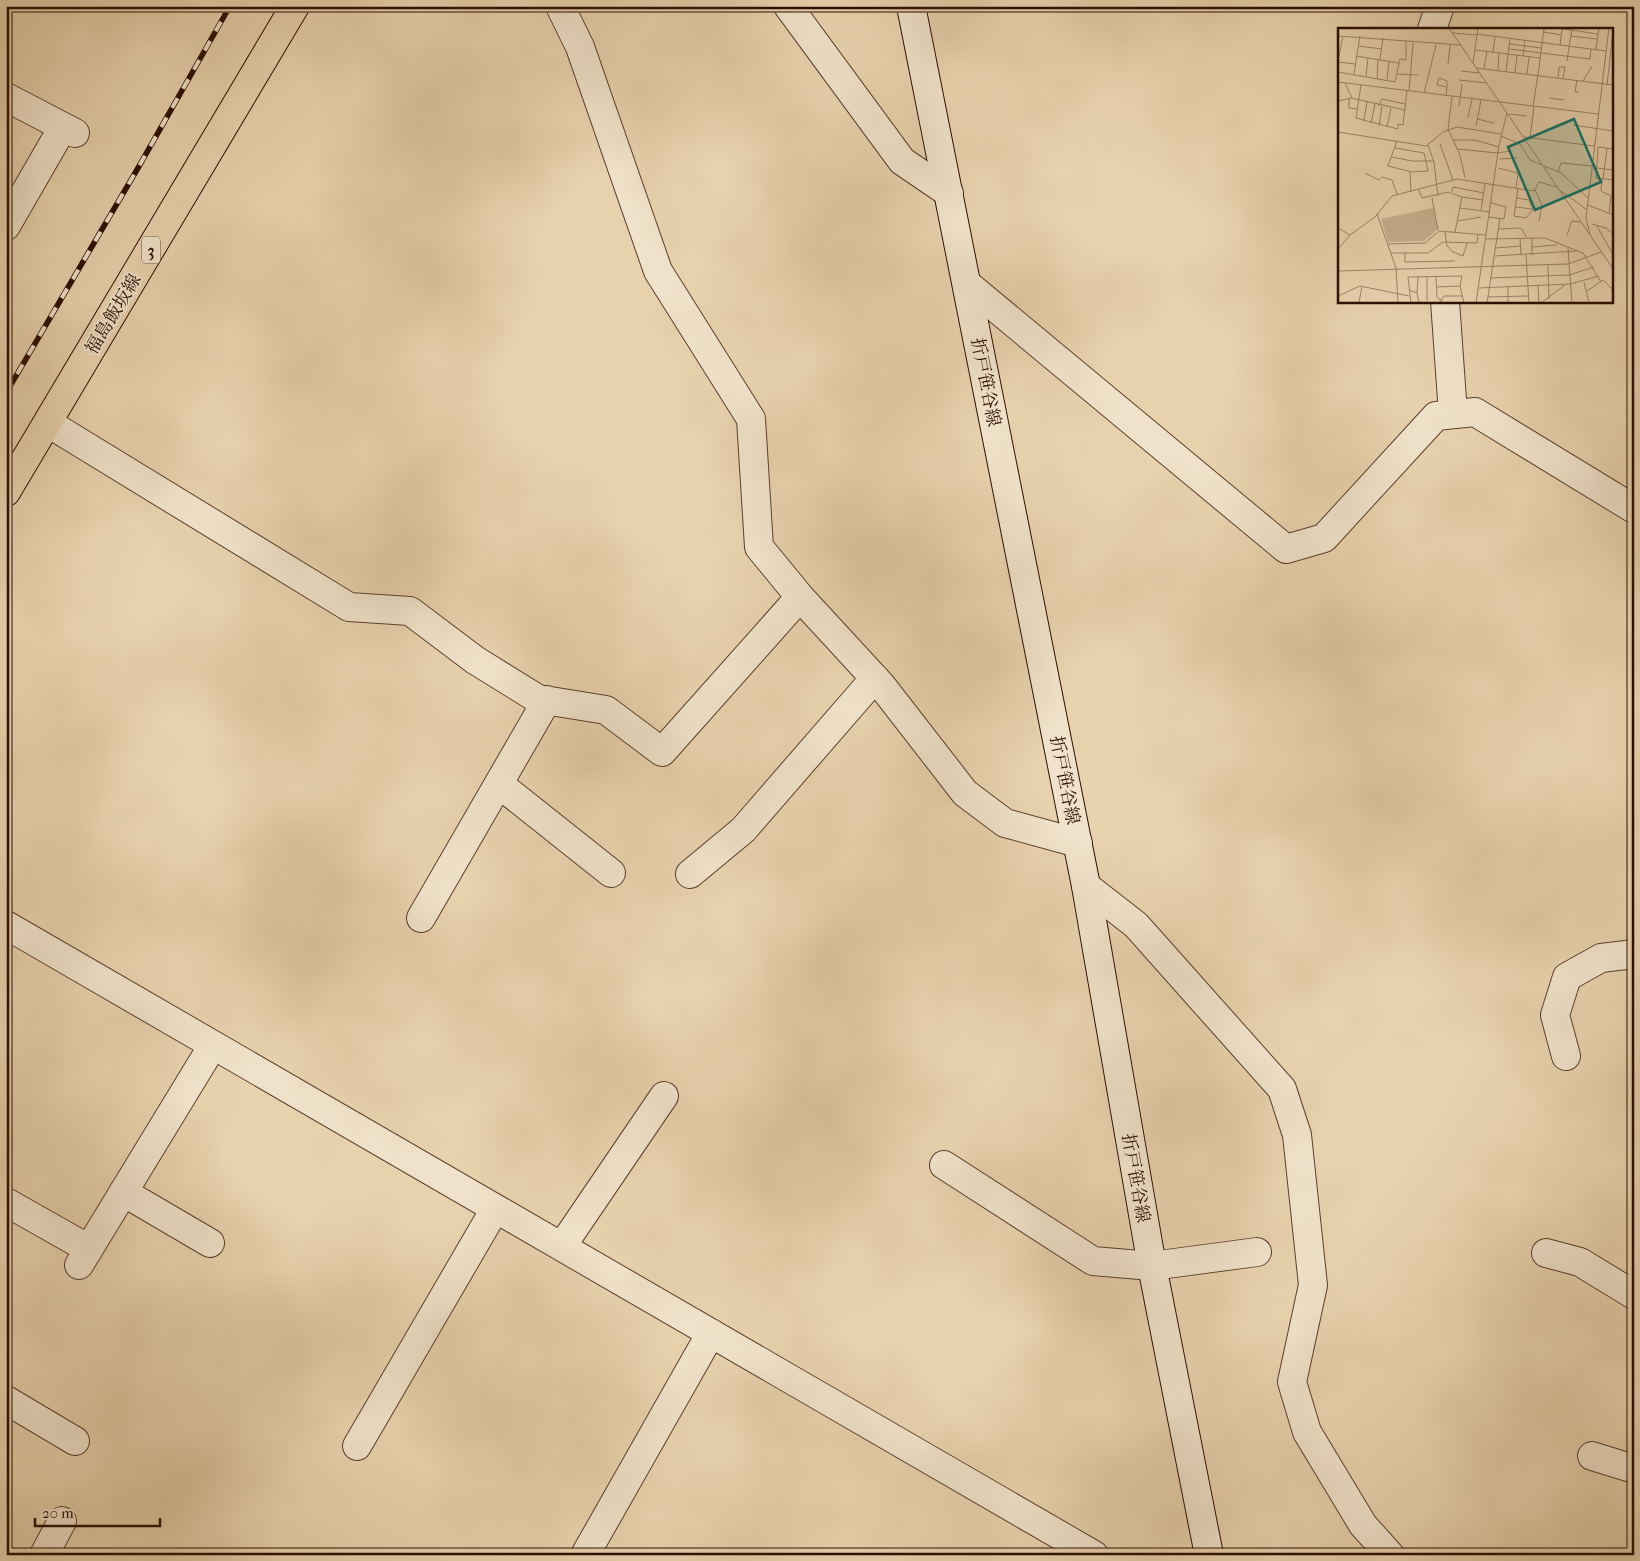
<svg xmlns="http://www.w3.org/2000/svg" width="1640" height="1561" viewBox="0 0 1640 1561" font-family="'IM FELL French Canon','Noto Serif JP',serif">
  <style>
    .lines { fill: none; stroke-linecap: round; stroke-linejoin: round }
    .minor-casing { stroke: #5b3f2e; stroke-width: 30 }
    .tertiary-casing { stroke: #5b3f2e; stroke-width: 30 }
    .secondary-casing { stroke: #2c0e03; stroke-width: 30 }
    .primary-casing { stroke: #2c0e03; stroke-width: 30 }
    .minor { stroke: #f0e2ca; stroke-width: 28 }
    .tertiary { stroke: #f0e2ca; stroke-width: 28 }
    .secondary { stroke: #f0e2ca; stroke-width: 28 }
    .primary { stroke: #e8d2ae; stroke-width: 28 }
    .rail-casing { stroke: #2c0e03; stroke-width: 5.5 }
    .rail { stroke: #f0e2ca; stroke-width: 4; stroke-dasharray: 11; stroke-linecap: butt }
    .labels { text-anchor: middle; stroke-width: 4; stroke-linejoin: round; paint-order: stroke }
    .shield { fill: #f0e2ca; stroke: #674e3f; stroke-width: 1 }
    .shield-label { font-size: 16px; font-weight: bold; fill: #2c0e03 }
    .street-label { font-size: 18px; fill: #2c0e03; stroke: #f0e2ca }
    .inset-road { fill: none; stroke: #9d846a; stroke-width: 1 }
    .view { fill: #0f766e; fill-opacity: 0.15; stroke: #0f766e; stroke-width: 2.5 }
    .inset-edge { fill: none; stroke: #2c0e03; stroke-width: 2.5 }
  </style>
  <rect width="100%" height="100%" fill="#e8d2ae"/>
  <filter id="stains"><feTurbulence type="fractalNoise" baseFrequency=".004" numOctaves="4"/><feColorMatrix values="0 0 0 0 .2 0 0 0 0 .09 0 0 0 0 .02 0 0 0 .5 -.17"/></filter>
  <radialGradient id="worn" r=".72"><stop offset=".6" stop-color="#630" stop-opacity="0"/><stop offset="1" stop-color="#630" stop-opacity=".3"/></radialGradient>
  <g class="lines">
    <defs>
      <path id="minor" d="M 560,6 L 580,47 L 658,271 L 751,419 L 759,547 L 800,597 L 882,686 L 965,793 L 1005,823 L 1078,843
        M 788,6 L 902,161 L 949,193
        M 1432,29 L 1440,6
        M 6,97 L 75,133
        M 6,226 L 63,127
        M 967,284 L 1286,549 L 1324,538 L 1436,416 L 1475,412 L 1634,509
        M 1445,301 L 1453,414
        M 48,423 L 349,607 L 410,611 L 475,660 L 538,699 L 606,710 L 662,752 L 800,597
        M 499,784 L 611,873
        M 690,874 L 743,830 L 875,678
        M 1086,886 L 1136,925 L 1282,1089 L 1297,1135 L 1313,1285 L 1292,1382 L 1307,1432 L 1363,1525 L 1390,1555
        M 421,918 L 547,700
        M 6,925 L 1094,1555
        M 1566,1056 L 1555,1015 L 1567,977 L 1601,958 L 1634,954
        M 944,1165 L 1093,1261 L 1152,1266 L 1257,1252
        M 123,1192 L 210,1243
        M 6,1202 L 89,1249
        M 562,1246 L 664,1096
        M 1546,1253 L 1580,1262 L 1634,1295
        M 79,1265 L 213,1045
        M 357,1446 L 495,1209
        M 1592,1456 L 1634,1469
        M 44,1555 L 62,1521
        M 585,1555 L 711,1333"/>
      <path id="tertiary" d="M 6,1400 L 75,1441"/>
      <path id="secondary" d="M 911,6 L 1086,886 L 1152,1266 L 1209,1555"/>
      <path id="primary" d="M 6,492 L 295,6"/>
    </defs>
    <use href="#minor" class="minor-casing"/>
    <use href="#tertiary" class="tertiary-casing"/>
    <use href="#secondary" class="secondary-casing"/>
    <use href="#primary" class="primary-casing"/>
    <use href="#minor" class="minor"/>
    <use href="#tertiary" class="tertiary"/>
    <use href="#secondary" class="secondary"/>
    <use href="#primary" class="primary"/>
    <defs>
      <path id="rail" d="M 6,393 L 138,168 L 230,6"/>
    </defs>
    <use href="#rail" class="rail-casing"/>
    <use href="#rail" class="rail"/>
  </g>
  <g class="labels">
    <rect class="shield" x="142" y="236.5" width="18" height="27" rx="4"/>
    <g class="shield-label">
      <text x="151" y="256">3</text>
    </g>
    <g class="street-label">
      <text transform="translate(113 314) rotate(-59)" y="6">福島飯坂線</text>
      <text transform="translate(986 382) rotate(79)" y="6">折戸笹谷線</text>
      <text transform="translate(1065 780) rotate(79)" y="6">折戸笹谷線</text>
      <text transform="translate(1136 1178) rotate(80)" y="6">折戸笹谷線</text>
    </g>
  </g>
  <g transform="translate(1338 28)">
    <rect width="275" height="275" fill="#e8d2ae"/>
    <path d="M 95,180 L 100,201 L 86,213 L 50,214 L 43,191 Z" fill="#c8b191"/>
    <path class="inset-road" d="M 111,0 L 252,207M 219,0 L 260,6M 271,0 L 248,190 L 252,207 L 275,241M 206,4 L 223,7M 114,5 L 139,7M 139,6 L 268,23M 0,8 L 123,17M 233,8 L 259,11M 172,16 L 203,20M 222,17 L 224,1M 20,18 L 44,21M 171,21 L 252,31 L 253,21M 258,21 L 261,0M 137,22 L 202,30M 155,24 L 157,9M 1,28 L 5,8M 18,28 L 61,35M 185,28 L 187,12M 42,31 L 45,10M 229,33 L 234,0M 0,34 L 17,36M 135,35 L 140,0M 110,36 L 112,17M 138,40 L 275,57M 146,41 L 149,23M 160,42 L 161,25M 123,43 L 141,45M 168,43 L 172,10M 0,44 L 57,54 L 62,31 L 68,32 L 68,13M 177,44 L 179,27M 16,46 L 22,8M 60,46 L 81,47M 189,46 L 191,29M 200,47 L 206,0M 28,48 L 30,30M 220,50 L 221,39 L 227,39 L 225,50M 39,51 L 40,31M 121,52 L 149,55M 239,52 L 237,64 L 241,64M 49,53 L 51,33M 245,53 L 254,38M 0,54 L 260,86M 7,55 L 14,70M 23,57 L 18,90 L 60,101 L 60,96 L 65,97 L 69,63M 269,57 L 275,3M 71,63 L 75,15M 86,65 L 98,17M 108,68 L 109,59 L 109,53 L 101,50 L 99,57 L 109,59M 114,69 L 110,101 L 122,127 L 127,150M 11,70 L 11,80 L 19,81M 211,70 L 226,72M 0,73 L 13,70 L 67,82M 41,78 L 44,71 L 67,76M 121,78 L 124,56M 195,78 L 200,47M 171,86 L 189,88M 130,89 L 134,71M 139,91 L 156,95M 26,93 L 29,73M 33,95 L 37,76M 235,97 L 275,103M 41,98 L 44,78M 138,98 L 143,72M 49,99 L 53,80M 0,104 L 88,118 L 105,104 L 119,99 L 163,106M 163,108 L 182,116 L 192,132 L 204,137M 186,109 L 256,118M 192,110 L 196,79M 116,112 L 137,112 L 161,119M 102,116 L 115,152M 90,117 L 96,134 L 100,168M 260,119 L 275,121M 57,120 L 86,125 L 90,143 L 74,144 L 50,138 L 59,113M 120,121 L 159,125 L 173,123M 54,129 L 74,133 L 96,133M 161,131 L 179,130M 206,138 L 223,145 L 250,170M 160,140 L 180,145 L 178,160M 259,140 L 275,142M 72,144 L 73,164M 220,144 L 223,135 L 254,138M 27,145 L 41,152 L 44,149 L 54,152 L 59,166M 258,150 L 260,119M 258,150 L 275,152M 264,151 L 263,163 L 273,168 L 271,185M 265,151 L 269,120M 81,162 L 84,170 L 110,164 L 124,169 L 117,204M 197,162 L 204,177 L 201,193M 223,163 L 248,181M 114,164 L 115,159 L 146,165M 124,169 L 145,172M 94,170 L 100,202M 179,170 L 191,172 L 195,181 L 188,190 L 176,188 L 180,160M 250,177 L 275,187M 178,179 L 194,181M 122,180 L 152,184M 143,183 L 147,156M 39,186 L 58,240 L 60,275M 151,189 L 166,191 L 168,179 L 153,175M 119,193 L 143,189M 254,196 L 268,200 L 275,206M 259,198 L 275,227M 0,200 L 12,207 L 37,189 L 54,168 L 119,151 L 196,163 L 201,154 L 219,159M 160,201 L 183,200 L 189,210M 107,204 L 109,218 L 115,224 L 125,228 L 129,215M 229,207 L 234,193 L 242,194M 182,210 L 183,227M 194,210 L 194,227M 148,211 L 207,210 L 245,225 L 263,254M 50,216 L 87,215 L 101,203 L 148,207M 194,219 L 219,217M 157,220 L 183,218M 230,220 L 234,275M 0,221 L 12,207M 53,225 L 90,225 L 105,214 L 139,215 L 140,206M 67,225 L 67,234 L 117,233M 188,227 L 191,275M 156,228 L 239,223M 210,237 L 211,271M 0,243 L 230,236 L 263,224M 124,247 L 122,258 L 126,275M 89,249 L 89,273M 98,249 L 99,269 L 106,275M 152,250 L 231,247 L 256,239M 246,254 L 251,275M 200,258 L 201,275M 98,259 L 122,258M 170,259 L 170,275M 140,260 L 232,256 L 261,248M 71,262 L 79,265 L 81,275M 249,263 L 265,252 L 275,262M 79,265 L 80,249M 0,268 L 22,258 L 71,268M 150,269 L 190,268M 21,275 L 24,258M 73,275 L 70,249 L 124,248M 101,275 L 106,268 L 124,268M 138,275 L 161,117 L 169,85M 149,275 L 162,190M 203,275 L 227,257"/>
    <path class="view" d="M 236,91 L 263,154 L 197,182 L 170,119 Z"/>
    <rect width="275" height="275" class="inset-edge"/>
  </g>
  <rect width="1640" height="1561" fill="none" stroke="#e8d2ae" stroke-width="25"/>
  <rect x="8" y="8" width="1625" height="1546" fill="none" stroke="#2c0e03" stroke-width="2.5"/>
  <rect x="12" y="12" width="1615" height="1536" fill="none" stroke="#2c0e03"/>
  <path d="M35 1518v8h125v-8" fill="none" stroke="#2c0e03" stroke-width="2.5"/>
  <text x="42" y="1518" font-size="15" fill="#2c0e03" stroke="#f0e2ca" stroke-width="4" paint-order="stroke">20 m</text>
  <rect width="100%" height="100%" filter="url(#stains)"/>
  <rect width="100%" height="100%" fill="url(#worn)"/>
</svg>
